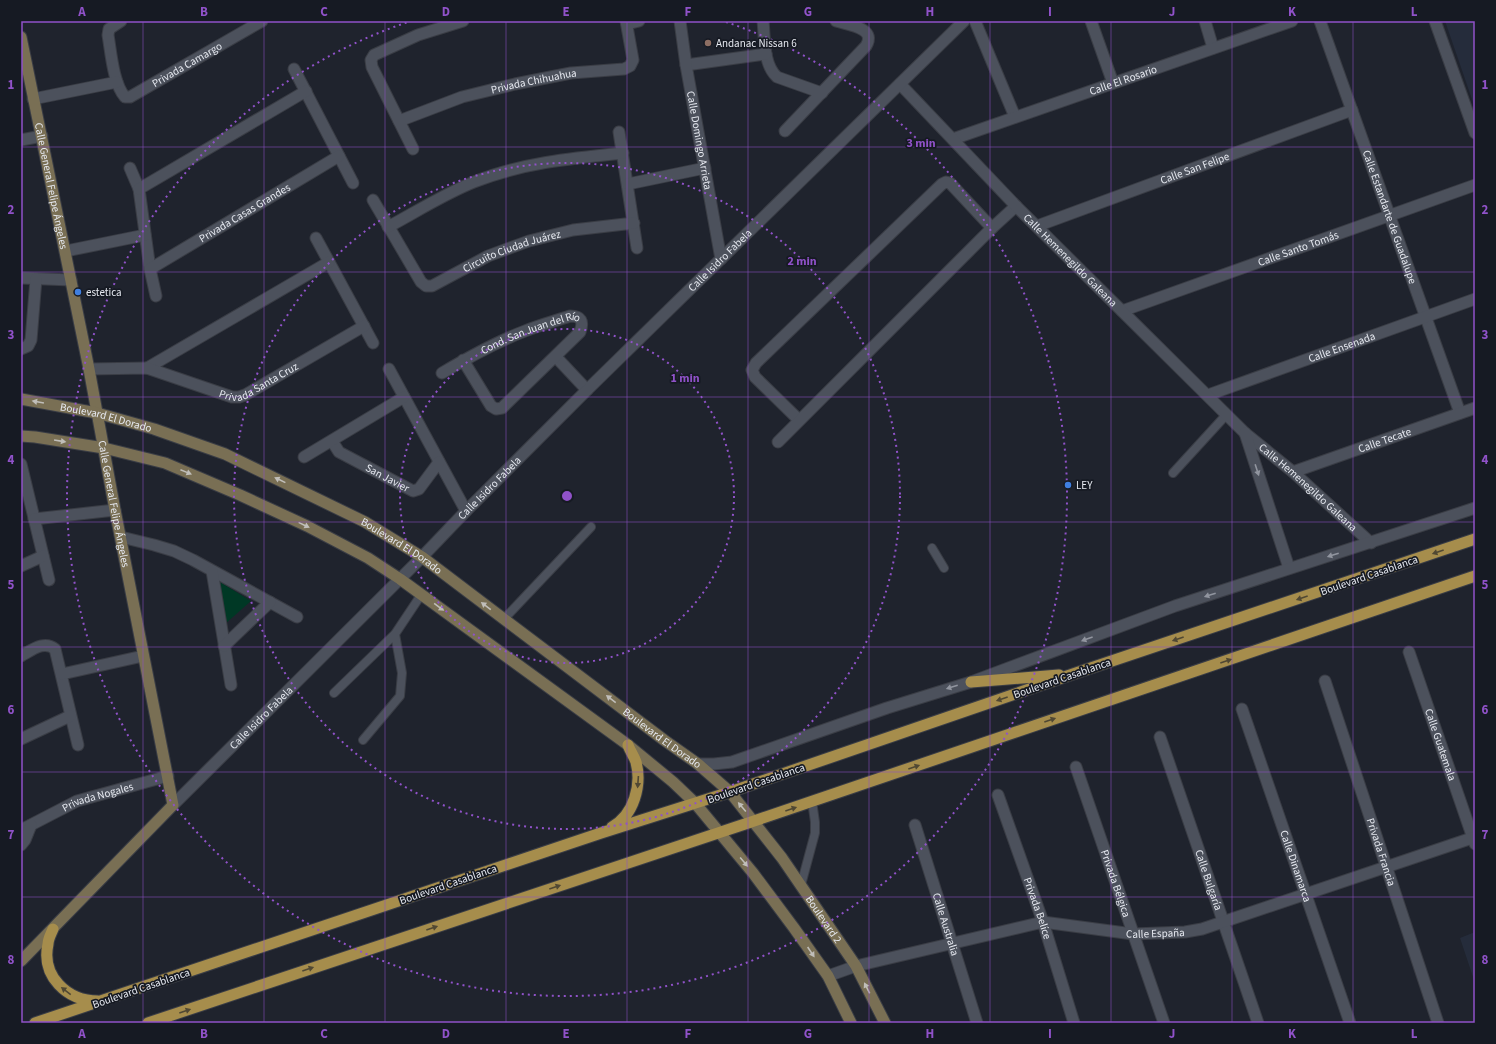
<svg xmlns="http://www.w3.org/2000/svg" width="1496" height="1044" viewBox="0 0 1496 1044" font-family="'Source Sans 3',sans-serif">
  <style>
    .built { fill: #252c3b }
    .green { fill: #003825 }
    .lines { fill: none; stroke-linecap: round; stroke-linejoin: round }
    .service-casing { stroke: #3a3d45; stroke-width: 10 }
    .minor-casing { stroke: #3a3d45; stroke-width: 13 }
    .tertiary-casing { stroke: #3a3d45; stroke-width: 13 }
    .secondary-casing { stroke: #3a3d45; stroke-width: 13 }
    .primary-casing { stroke: #3a3d45; stroke-width: 13 }
    .service { stroke: #4c515c; stroke-width: 8 }
    .minor { stroke: #4c515c; stroke-width: 11 }
    .tertiary { stroke: #4c515c; stroke-width: 11 }
    .secondary { stroke: #796f54; stroke-width: 11 }
    .primary { stroke: #a68d4c; stroke-width: 11 }
    .oneway { fill: #c0beb9 }
    .oneway2 { fill: #91959f }
    .oneway3 { fill: #504833 }
    .grid { fill: none; stroke: #9052c9; stroke-width: 1; stroke-opacity: 0.55 }
    .ring { fill: none; stroke: #9052c9; stroke-width: 2; stroke-dasharray: 2 4 }
    .education-dot { fill: #8d6e63; stroke: #161a23; stroke-width: 1.5 }
    .shop-dot { fill: #3f7fe0; stroke: #161a23; stroke-width: 1.5 }
    .labels { text-anchor: middle; stroke-width: 3.5; stroke-linejoin: round; paint-order: stroke }
    .poi-label { font-size: 11px; fill: #e6e9f0; stroke: #161a23; text-anchor: start }
    .street-label { font-size: 11px; fill: #e6e9f0; stroke: #161a23 }
    .centre { fill: #9052c9; stroke: #161a23; stroke-width: 2 }
    .ring-label { font-size: 12px; text-anchor: middle; font-weight: bold; fill: #9052c9; stroke: #161a23; stroke-width: 3.5; stroke-linejoin: round; paint-order: stroke }
    .neatline { fill: none; stroke: #9052c9; stroke-width: 1.5 }
    .grid-label { font-size: 13px; text-anchor: middle; font-weight: bold; fill: #9052c9 }
  </style>
  <rect width="100%" height="100%" fill="#1f232d"/>
  <path class="built" d="M 1445,21 L 1475,21 L 1475,108 L 1464,76 Z
    M 1475,932 L 1475,983 L 1460,938 Z"/>
  <path class="green" d="M 220,582 L 251,601 L 225,624 Z"/>
  <g class="lines">
    <defs>
      <path id="service" d="M 1173,473 L 1227,414
        M 932,548 L 944,568
        M 504,619 L 591,527
        M 334,693 L 395,634 L 421,595
        M 363,740 L 400,696 L 402,673 L 395,634
        M 801,885 L 815,833 L 815,822 L 812,801"/>
      <g id="minor">
        <path id="s1" d="M 121,21 L 109,29 L 108,35 C 111,52 113,83 125,97 L 130,97 L 262,21"/>
        <path d="M 763,21 C 765,39 763,64 777,77 L 822,93"/>
        <path d="M 975,21 L 1015,117"/>
        <path d="M 1091,21 L 1113,83"/>
        <path d="M 1205,21 L 1213,48"/>
        <path id="s2" d="M 1320,21 L 1460,413"/>
        <path d="M 1435,21 L 1475,133"/>
        <path d="M 627,24 L 639,21"/>
        <path d="M 686,65 L 766,54"/>
        <path d="M 294,69 L 353,183"/>
        <path d="M 33,99 L 117,82"/>
        <path id="s3" d="M 399,121 L 462,97 L 515,84 L 571,73 L 624,69 L 630,66 L 633,60 L 626,21"/>
        <path d="M 785,131 L 866,46 C 877,28 849,25 836,21"/>
        <path d="M 619,132 L 637,248"/>
        <path id="s4" d="M 953,139 L 1292,21"/>
        <path d="M 21,140 L 42,136"/>
        <path d="M 413,149 L 372,67 L 371,60 L 374,55 L 418,35 L 463,21"/>
        <path d="M 130,168 L 139,189 L 150,269 L 156,296"/>
        <path d="M 628,184 L 705,168"/>
        <path d="M 139,189 L 306,91"/>
        <path id="s5" d="M 373,200 L 421,282 L 426,286 L 432,286 L 488,256 L 529,241 L 573,230 L 634,223"/>
        <path id="s6" d="M 1037,226 L 1352,110"/>
        <path d="M 388,227 C 416,212 444,194 474,182 C 521,163 573,158 623,153"/>
        <path d="M 316,238 L 373,343"/>
        <path d="M 66,251 L 145,235"/>
        <path id="s7" d="M 150,269 L 339,156"/>
        <path d="M 21,278 L 71,280"/>
        <path id="s8" d="M 1122,311 L 1475,185"/>
        <path d="M 21,349 L 28,346 L 31,340 L 36,279"/>
        <path d="M 556,357 L 587,390"/>
        <path d="M 147,368 L 329,262"/>
        <path id="s9" d="M 89,369 L 147,368 L 232,397 L 239,397 L 245,395 L 364,326"/>
        <path d="M 389,369 L 466,511"/>
        <path id="s10" d="M 442,373 C 469,357 496,342 525,331 C 540,325 555,321 570,316 C 581,316 584,321 580,332 L 502,408 L 496,409 L 491,406 L 463,360"/>
        <path id="s11" d="M 1208,395 L 1475,299"/>
        <path d="M 799,420 L 755,377 L 752,370 L 756,363 L 942,184 L 946,182 L 950,183 L 992,228"/>
        <path id="s12" d="M 332,441 L 339,452 L 413,491 L 419,489 L 439,462"/>
        <path d="M 778,442 L 992,228 L 1016,206"/>
        <path d="M 304,457 L 404,397"/>
        <path d="M 21,464 L 49,580"/>
        <path id="s13" d="M 1293,472 L 1475,408"/>
        <path d="M 34,519 L 115,510"/>
        <path d="M 121,537 L 154,545 L 174,551 L 193,560 L 297,617"/>
        <path d="M 21,566 L 43,556"/>
        <path d="M 212,571 L 231,685"/>
        <path d="M 224,646 L 270,602"/>
        <path id="s14" d="M 1409,652 L 1475,844"/>
        <path d="M 21,656 C 32,650 44,640 55,649 L 78,745"/>
        <path d="M 62,674 L 143,656"/>
        <path id="s15" d="M 1325,681 L 1438,1023"/>
        <path id="s16" d="M 1242,709 L 1350,1023"/>
        <path id="s17" d="M 1160,737 L 1258,1023"/>
        <path d="M 21,739 L 70,716"/>
        <path id="s18" d="M 1076,767 L 1164,1023"/>
        <path id="s19" d="M 998,795 L 1043,922 L 1074,1023"/>
        <path id="s20" d="M 915,825 L 977,1023"/>
        <path id="s21" d="M 21,830 L 77,801 L 168,776"/>
        <path d="M 21,845 L 25,840 L 31,825"/>
        <path id="s22" d="M 828,976 L 856,966 L 1043,922 L 1133,934 L 1185,932 L 1202,929 L 1475,837"/>
      </g>
      <g id="tertiary">
        <path id="s23" d="M 680,21 L 686,65 L 721,259"/>
        <path id="s24" d="M 900,84 L 1016,206 L 1245,433 L 1293,472 L 1371,543"/>
        <path d="M 1245,433 L 1289,568"/>
        <path d="M 698,764 L 714,764 L 732,762 L 887,708 L 971,682 L 1175,606 L 1475,508"/>
        <path id="s25" d="M 173,805 L 422,557 L 466,511 L 587,390 L 964,21"/>
      </g>
      <g id="secondary">
        <path id="s26" d="M 21,37 L 89,369 L 115,510 L 173,805 L 21,961"/>
        <path id="s27" d="M 21,399 L 97,413 L 154,429 L 225,454 L 365,522 L 422,557 L 664,740 L 698,764 L 730,792 L 782,858 L 856,966 L 885,1023"/>
        <path d="M 21,436 L 35,437 L 104,448 L 165,463 L 240,495 L 307,526 L 368,558 L 400,579 L 628,745 L 673,782 L 695,803 L 753,873 L 794,928 L 828,976 L 851,1023"/>
      </g>
      <path id="primary" d="M 971,682 L 1059,675
        M 612,827 C 634,815 642,785 636,762 C 634,756 630,751 628,745
        M 53,929 C 51,934 48,939 48,944 C 41,976 67,1001 98,1001
        M 35,1023 L 601,833 L 730,792 L 1076,673 L 1475,539
        M 148,1023 L 754,821 L 1475,576"/>
    </defs>
    <use href="#service" class="service-casing"/>
    <use href="#minor" class="minor-casing"/>
    <use href="#tertiary" class="tertiary-casing"/>
    <use href="#secondary" class="secondary-casing"/>
    <use href="#primary" class="primary-casing"/>
    <use href="#service" class="service"/>
    <use href="#minor" class="minor"/>
    <use href="#tertiary" class="tertiary"/>
    <use href="#secondary" class="secondary"/>
    <use href="#primary" class="primary"/>
  </g>
  <defs><path id="oneway-solid" d="M-6-.8H1V-3.2L6.5 0L1 3.2V.8H-6Z"/></defs>
  <g class="oneway">
    <use href="#oneway-solid" transform="translate(38 402) rotate(-170)"/>
    <use href="#oneway-solid" transform="translate(60 441) rotate(9)"/>
    <use href="#oneway-solid" transform="translate(186 472) rotate(22)"/>
    <use href="#oneway-solid" transform="translate(280 480) rotate(-154)"/>
    <use href="#oneway-solid" transform="translate(304 525) rotate(26)"/>
    <use href="#oneway-solid" transform="translate(486 606) rotate(-143)"/>
    <use href="#oneway-solid" transform="translate(439 607) rotate(36)"/>
    <use href="#oneway-solid" transform="translate(611 699) rotate(-142)"/>
    <use href="#oneway-solid" transform="translate(742 807) rotate(-130)"/>
    <use href="#oneway-solid" transform="translate(744 862) rotate(50)"/>
    <use href="#oneway-solid" transform="translate(811 952) rotate(56)"/>
    <use href="#oneway-solid" transform="translate(867 988) rotate(-117)"/>
  </g>
  <g class="oneway2">
    <use href="#oneway-solid" transform="translate(1257 470) rotate(72)"/>
    <use href="#oneway-solid" transform="translate(1333 555) rotate(163)"/>
    <use href="#oneway-solid" transform="translate(1210 595) rotate(162)"/>
    <use href="#oneway-solid" transform="translate(1087 639) rotate(160)"/>
    <use href="#oneway-solid" transform="translate(952 687) rotate(163)"/>
  </g>
  <g class="oneway3">
    <use href="#oneway-solid" transform="translate(1438 552) rotate(161)"/>
    <use href="#oneway-solid" transform="translate(1302 598) rotate(161)"/>
    <use href="#oneway-solid" transform="translate(1178 639) rotate(161)"/>
    <use href="#oneway-solid" transform="translate(1226 661) rotate(-19)"/>
    <use href="#oneway-solid" transform="translate(1002 699) rotate(161)"/>
    <use href="#oneway-solid" transform="translate(1050 720) rotate(-19)"/>
    <use href="#oneway-solid" transform="translate(914 767) rotate(-19)"/>
    <use href="#oneway-solid" transform="translate(638 782) rotate(94)"/>
    <use href="#oneway-solid" transform="translate(791 809) rotate(-19)"/>
    <use href="#oneway-solid" transform="translate(555 887) rotate(-19)"/>
    <use href="#oneway-solid" transform="translate(432 928) rotate(-19)"/>
    <use href="#oneway-solid" transform="translate(308 969) rotate(-19)"/>
    <use href="#oneway-solid" transform="translate(66 991) rotate(-142)"/>
    <use href="#oneway-solid" transform="translate(185 1011) rotate(-19)"/>
  </g>
  <path class="grid" d="M 143,21 L 143,1023M 264,21 L 264,1023M 385,21 L 385,1023M 506,21 L 506,1023M 627,21 L 627,1023M 748,21 L 748,1023M 869,21 L 869,1023M 990,21 L 990,1023M 1111,21 L 1111,1023M 1232,21 L 1232,1023M 1353,21 L 1353,1023M 21,147 L 1475,147M 21,272 L 1475,272M 21,397 L 1475,397M 21,522 L 1475,522M 21,647 L 1475,647M 21,772 L 1475,772M 21,897 L 1475,897"/>
  <g class="ring">
    <circle cx="567" cy="496" r="167"/>
    <circle cx="567" cy="496" r="333"/>
    <path d="M726 22A500 500 0 1 1 408 22"/>
  </g>
  <circle class="education-dot" cx="708" cy="43" r="4"/>
  <g class="shop-dot">
    <circle cx="78" cy="292" r="4"/>
    <circle cx="1068" cy="485" r="4"/>
  </g>
  <g class="labels">
    <g class="poi-label">
      <text x="716" y="47">Andanac Nissan 6</text>
      <text x="86" y="296">estetica</text>
      <text x="1076" y="489">LEY</text>
    </g>
    <g class="street-label">
      <text dy="4" stroke="none"><textPath href="#s1" startOffset="156">Privada Camargo</textPath></text>
      <text dy="4" stroke="none"><textPath href="#s4" startOffset="180">Calle El Rosario</textPath></text>
      <text dy="4" stroke="none"><textPath href="#s3" startOffset="141">Privada Chihuahua</textPath></text>
      <text dy="4" stroke="none"><textPath href="#s23" startOffset="121">Calle Domingo Arrieta</textPath></text>
      <text dy="4" stroke="none"><textPath href="#s6" startOffset="168">Calle San Felipe</textPath></text>
      <text dy="4" stroke="none"><textPath href="#s26" startOffset="152">Calle General Felipe Ángeles</textPath></text>
      <text dy="4" stroke="none"><textPath href="#s7" startOffset="110">Privada Casas Grandes</textPath></text>
      <text dy="4" stroke="none"><textPath href="#s2" startOffset="208">Calle Estandarte de Guadalupe</textPath></text>
      <text dy="4" stroke="none"><textPath href="#s8" startOffset="187">Calle Santo Tomás</textPath></text>
      <text dy="4" stroke="none"><textPath href="#s5" startOffset="195">Circuito Ciudad Juárez</textPath></text>
      <text dy="4" stroke="none"><textPath href="#s25" startOffset="772">Calle Isidro Fabela</textPath></text>
      <text dy="4" stroke="none"><textPath href="#s24" startOffset="245">Calle Hemenegildo Galeana</textPath></text>
      <text dy="4" stroke="none"><textPath href="#s10" startOffset="98">Cond. San Juan del Río</textPath></text>
      <text dy="4" stroke="none"><textPath href="#s11" startOffset="142">Calle Ensenada</textPath></text>
      <text dy="4" stroke="none"><textPath href="#s9" startOffset="178">Privada Santa Cruz</textPath></text>
      <text dy="4" stroke="none"><textPath href="#s27" startOffset="87">Boulevard El Dorado</textPath></text>
      <text dy="4" stroke="none"><textPath href="#s13" startOffset="97">Calle Tecate</textPath></text>
      <text dy="4" stroke="none"><textPath href="#s12" startOffset="68">San Javier</textPath></text>
      <text dy="4" stroke="none"><textPath href="#s24" startOffset="574">Calle Hemenegildo Galeana</textPath></text>
      <text dy="4" stroke="none"><textPath href="#s25" startOffset="448">Calle Isidro Fabela</textPath></text>
      <text dy="4" stroke="none"><textPath href="#s26" startOffset="476">Calle General Felipe Ángeles</textPath></text>
      <text dy="4" stroke="none"><textPath href="#s27" startOffset="411">Boulevard El Dorado</textPath></text>
      <text transform="translate(1369 575) rotate(-19)" y="4">Boulevard Casablanca</text>
      <text transform="translate(1062 678) rotate(-19)" y="4">Boulevard Casablanca</text>
      <text dy="4" stroke="none"><textPath href="#s25" startOffset="124">Calle Isidro Fabela</textPath></text>
      <text dy="4" stroke="none"><textPath href="#s27" startOffset="735">Boulevard El Dorado</textPath></text>
      <text dy="4" stroke="none"><textPath href="#s14" startOffset="98">Calle Guatemala</textPath></text>
      <text transform="translate(756 783) rotate(-19)" y="4">Boulevard Casablanca</text>
      <text dy="4" stroke="none"><textPath href="#s21" startOffset="84">Privada Nogales</textPath></text>
      <text dy="4" stroke="none"><textPath href="#s15" startOffset="180">Privada Francia</textPath></text>
      <text dy="4" stroke="none"><textPath href="#s16" startOffset="166">Calle Dinamarca</textPath></text>
      <text dy="4" stroke="none"><textPath href="#s17" startOffset="151">Calle Bulgaría</textPath></text>
      <text dy="4" stroke="none"><textPath href="#s18" startOffset="123">Privada Bélgica</textPath></text>
      <text transform="translate(448 884) rotate(-19)" y="4">Boulevard Casablanca</text>
      <text dy="4" stroke="none"><textPath href="#s19" startOffset="120">Privada Belíce</textPath></text>
      <text dy="4" stroke="none"><textPath href="#s27" startOffset="980">Boulevard 2</textPath></text>
      <text dy="4" stroke="none"><textPath href="#s20" startOffset="104">Calle Australia</textPath></text>
      <text dy="4" stroke="none"><textPath href="#s22" startOffset="335">Calle España</textPath></text>
      <text transform="translate(141 988) rotate(-19)" y="4">Boulevard Casablanca</text>
    </g>
  </g>
  <circle cx="567" cy="496" r="6" class="centre"/>
  <g class="ring-label">
    <text x="921" y="147">3 min</text>
    <text x="802" y="265">2 min</text>
    <text x="685" y="382">1 min</text>
  </g>
  <rect width="1496" height="1044" fill="none" stroke="#161a23" stroke-width="44"/>
  <rect x="22" y="22" width="1452" height="1000" class="neatline"/>
  <g class="grid-label">
    <text x="82" y="16">A</text>
    <text x="204" y="16">B</text>
    <text x="324" y="16">C</text>
    <text x="446" y="16">D</text>
    <text x="566" y="16">E</text>
    <text x="688" y="16">F</text>
    <text x="808" y="16">G</text>
    <text x="930" y="16">H</text>
    <text x="1050" y="16">I</text>
    <text x="1172" y="16">J</text>
    <text x="1292" y="16">K</text>
    <text x="1414" y="16">L</text>
    <text x="11" y="89">1</text>
    <text x="1485" y="89">1</text>
    <text x="11" y="214">2</text>
    <text x="1485" y="214">2</text>
    <text x="11" y="339">3</text>
    <text x="1485" y="339">3</text>
    <text x="11" y="464">4</text>
    <text x="1485" y="464">4</text>
    <text x="11" y="589">5</text>
    <text x="1485" y="589">5</text>
    <text x="11" y="714">6</text>
    <text x="1485" y="714">6</text>
    <text x="11" y="839">7</text>
    <text x="1485" y="839">7</text>
    <text x="11" y="964">8</text>
    <text x="1485" y="964">8</text>
    <text x="82" y="1038">A</text>
    <text x="204" y="1038">B</text>
    <text x="324" y="1038">C</text>
    <text x="446" y="1038">D</text>
    <text x="566" y="1038">E</text>
    <text x="688" y="1038">F</text>
    <text x="808" y="1038">G</text>
    <text x="930" y="1038">H</text>
    <text x="1050" y="1038">I</text>
    <text x="1172" y="1038">J</text>
    <text x="1292" y="1038">K</text>
    <text x="1414" y="1038">L</text>
  </g>
</svg>
